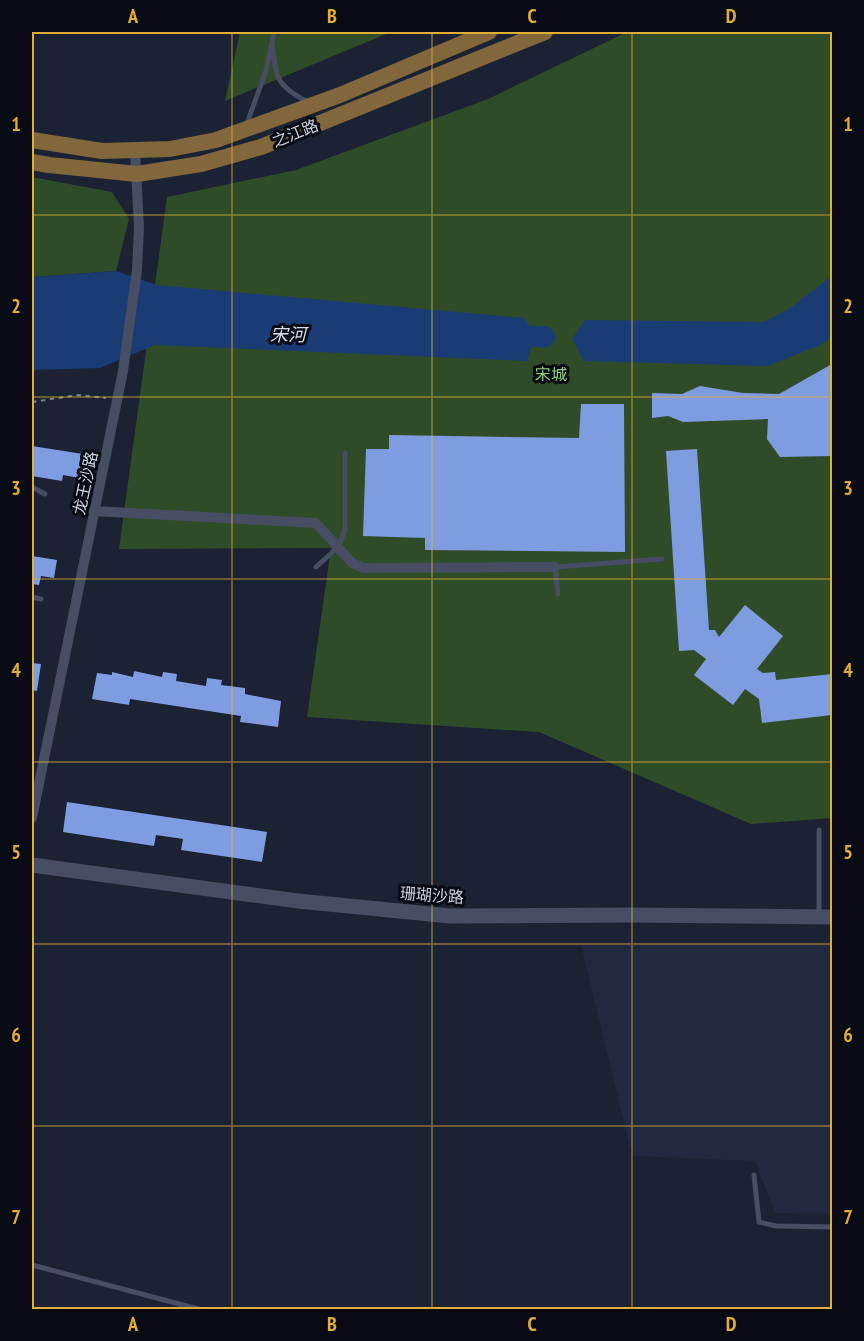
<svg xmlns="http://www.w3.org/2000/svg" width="864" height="1341" viewBox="0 0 864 1341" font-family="'PT Sans Narrow','Noto Sans SC',sans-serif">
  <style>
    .built { fill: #212940 }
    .green { fill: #2f4c28 }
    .water { fill: #1a3b74 }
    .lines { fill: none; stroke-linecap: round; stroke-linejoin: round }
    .river { stroke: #1a3b74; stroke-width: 21 }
    .building { fill: #809ce1 }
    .path { stroke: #787f8d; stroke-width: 2; stroke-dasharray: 4.5 4.5; stroke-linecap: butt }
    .lane { stroke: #454e62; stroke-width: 5 }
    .street { stroke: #454e62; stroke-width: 10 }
    .secondary { stroke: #454e62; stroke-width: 15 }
    .primary { stroke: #82663c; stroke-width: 16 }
    .grid { fill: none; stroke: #e3ae35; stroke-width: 1.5; stroke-opacity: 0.55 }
    .labels { text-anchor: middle; stroke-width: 6; stroke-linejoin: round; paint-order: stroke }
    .street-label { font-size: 16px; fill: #ced3df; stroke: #080b13 }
    .park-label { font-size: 16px; fill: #8fd37d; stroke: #080b13 }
    .water-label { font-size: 18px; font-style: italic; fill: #d4dff1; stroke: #080b13 }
    .neatline { fill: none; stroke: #e3ae35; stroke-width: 2 }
    .grid-label { font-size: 20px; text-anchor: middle; font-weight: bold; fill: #e3ae35 }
  </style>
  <rect width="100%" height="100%" fill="#1a2233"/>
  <path class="built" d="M 832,944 L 832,1214 L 775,1213 L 755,1161 L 632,1156 L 581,945 Z"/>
  <path class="green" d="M 240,32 L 391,32 L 225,101 Z
    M 627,32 L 832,32 L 832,818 L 751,824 L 539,732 L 307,717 L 331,548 L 119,549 L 167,197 L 296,170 L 488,99 Z
    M 32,177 L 112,192 L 129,219 L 116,271 L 32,277 Z"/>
  <path class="water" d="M 116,271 L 157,285 L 525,318 L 535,337 L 527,361 L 155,345 L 100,368 L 32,370 L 32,277 Z
    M 832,276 L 832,337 L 820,345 L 768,366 L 584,361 L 572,339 L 585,320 L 764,322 L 789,309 Z"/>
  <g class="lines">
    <path class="river" d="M 506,335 L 545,337"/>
  </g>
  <path class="building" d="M 832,364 L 832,456 L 780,457 L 767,439 L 768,419 L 683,422 L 668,416 L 652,418 L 652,393 L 682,394 L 700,386 L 743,393 L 779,394 Z
    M 581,404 L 624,404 L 625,552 L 425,550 L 425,538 L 363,536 L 366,449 L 389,449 L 389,435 L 579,438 Z
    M 32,446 L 83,454 L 79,478 L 63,475 L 62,481 L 32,476 Z
    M 697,449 L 709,630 L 715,630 L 719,637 L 745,605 L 783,636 L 757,669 L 763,673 L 775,672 L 776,680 L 832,674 L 832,715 L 762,723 L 759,699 L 745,689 L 733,705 L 694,675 L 706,659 L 694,650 L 679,651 L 666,451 Z
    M 32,556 L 57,560 L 54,578 L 41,576 L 39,585 L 32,584 Z
    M 32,663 L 41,664 L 37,691 L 32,690 Z
    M 134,671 L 162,677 L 163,672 L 177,674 L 176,681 L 206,686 L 207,678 L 222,680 L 221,685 L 245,688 L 245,694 L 281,701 L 278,727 L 240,722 L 241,716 L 130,699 L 129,705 L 92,699 L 97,673 L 112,675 L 112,672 L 133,677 Z
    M 67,802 L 267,832 L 262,862 L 181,850 L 183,839 L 156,835 L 154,846 L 63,832 Z"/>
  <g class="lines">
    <path class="path" d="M 32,402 L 78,395 L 106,398"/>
    <path class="lane" d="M 272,42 L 274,32
      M 246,126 L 266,71 L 272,42 C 276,77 275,85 308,102
      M 32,487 L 45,494
      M 316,567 L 338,547 L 345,530 L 345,453
      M 558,594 L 555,567 L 662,559
      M 32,597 L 41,599
      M 819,830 L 819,915
      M 754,1175 L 759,1222 L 776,1226 L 832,1227
      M 32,1265 L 202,1310
      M 824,1310 L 832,1309"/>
    <path class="street" d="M 94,511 L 316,523 L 352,563 L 363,568 L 555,567
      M 32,818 L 123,371 L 137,270 L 139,227 L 135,151"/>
    <path class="secondary" d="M 32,865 L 298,901 L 450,916 L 628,915 L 832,917"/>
    <path class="primary" d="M 32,140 L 102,151 L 170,149 L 216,140 L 340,95 L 489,32
      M 32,162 L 49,165 L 137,174 L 201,164 L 261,147 L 545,32"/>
  </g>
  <path class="grid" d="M 232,32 L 232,1310M 432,32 L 432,1310M 632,32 L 632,1310M 32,215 L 832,215M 32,397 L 832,397M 32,579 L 832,579M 32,762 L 832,762M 32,944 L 832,944M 32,1126 L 832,1126"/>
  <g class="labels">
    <g class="street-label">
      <text transform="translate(295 133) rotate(-22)" y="6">之江路</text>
      <text transform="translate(85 483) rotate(-78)" y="6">龙王沙路</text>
      <text transform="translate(432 895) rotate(4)" y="6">珊瑚沙路</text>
    </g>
    <g class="park-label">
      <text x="551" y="380">宋城</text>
    </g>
    <g class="water-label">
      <text x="288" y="341">宋河</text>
    </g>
  </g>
  <rect width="864" height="1341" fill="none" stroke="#080b13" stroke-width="66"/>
  <rect x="33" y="33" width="798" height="1275" class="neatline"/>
  <g class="grid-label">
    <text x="133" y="23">A</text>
    <text x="332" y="23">B</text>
    <text x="532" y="23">C</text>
    <text x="731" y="23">D</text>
    <text x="16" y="131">1</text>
    <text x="848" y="131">1</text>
    <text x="16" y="313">2</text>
    <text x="848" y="313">2</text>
    <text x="16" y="495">3</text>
    <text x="848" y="495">3</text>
    <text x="16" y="677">4</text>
    <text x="848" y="677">4</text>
    <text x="16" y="859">5</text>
    <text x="848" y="859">5</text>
    <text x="16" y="1042">6</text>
    <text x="848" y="1042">6</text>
    <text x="16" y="1224">7</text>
    <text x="848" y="1224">7</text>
    <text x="133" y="1331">A</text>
    <text x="332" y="1331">B</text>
    <text x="532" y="1331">C</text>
    <text x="731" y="1331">D</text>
  </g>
</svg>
